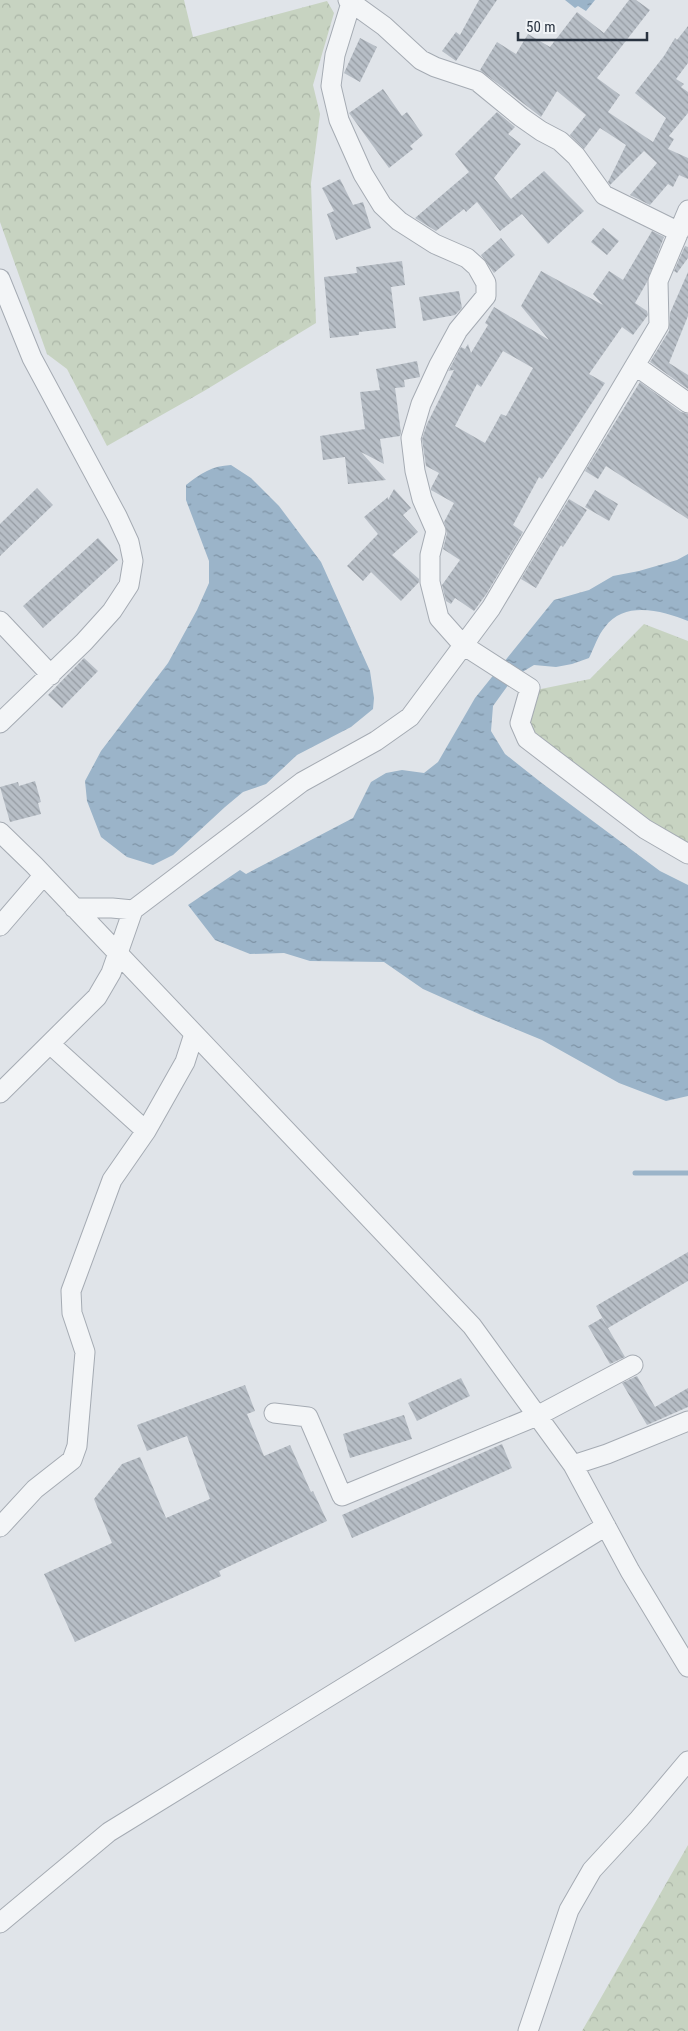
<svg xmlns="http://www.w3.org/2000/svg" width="688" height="2031" viewBox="0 0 688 2031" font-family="'Roboto Condensed',sans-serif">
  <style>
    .forest { fill: url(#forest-crowns) }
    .water { fill: url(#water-ripples) }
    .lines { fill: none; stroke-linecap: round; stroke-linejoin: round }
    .stream { stroke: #9bb4c9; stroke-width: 5 }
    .building { fill: url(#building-back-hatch); fill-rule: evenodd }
    .minor-casing { stroke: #a5abb3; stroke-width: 21 }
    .minor { stroke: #f3f5f7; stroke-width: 19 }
  </style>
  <defs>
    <pattern id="forest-crowns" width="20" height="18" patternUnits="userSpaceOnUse" patternTransform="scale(1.25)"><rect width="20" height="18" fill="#c7d3c1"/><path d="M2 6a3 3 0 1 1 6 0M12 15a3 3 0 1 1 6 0" fill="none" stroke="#abb6a7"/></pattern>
    <pattern id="water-ripples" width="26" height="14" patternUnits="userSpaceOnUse" patternTransform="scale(1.25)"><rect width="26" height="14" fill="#9bb4c9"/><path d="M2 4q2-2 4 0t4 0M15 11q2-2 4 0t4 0" fill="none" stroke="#7e93a5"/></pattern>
    <pattern id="building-back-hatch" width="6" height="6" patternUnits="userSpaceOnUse" patternTransform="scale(1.25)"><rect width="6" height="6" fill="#b7bec6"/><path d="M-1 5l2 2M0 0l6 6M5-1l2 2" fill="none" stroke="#959ba2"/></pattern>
  </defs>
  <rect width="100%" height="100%" fill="#e0e4e9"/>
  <path class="forest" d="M 0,0 L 184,0 L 193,37 L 327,1 L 334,13 L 313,85 L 320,114 L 311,183 L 316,323 L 204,391 L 107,446 L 67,369 L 47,354 L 0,222 Z
    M 644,624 L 688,641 L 688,847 L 533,737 L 527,722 L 536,690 L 590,679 Z
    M 688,1845 L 688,2031 L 582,2031 Z"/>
  <path class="water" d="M 565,0 L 595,0 L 586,11 L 578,6 L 575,8 Z
    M 231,465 L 251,478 L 279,506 L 321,562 L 370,671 L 374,698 L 373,709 L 351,727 L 297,755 L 266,784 L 243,792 L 225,807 L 173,855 L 153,865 L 127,857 L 101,837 L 87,801 L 85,781 L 101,751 L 168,663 L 197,610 L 209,583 L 209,561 L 186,500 L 186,485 C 201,473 212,466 231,465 Z
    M 688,554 L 688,621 C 663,611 625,600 605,627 C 598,635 594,648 589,658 L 572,664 L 556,667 L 534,665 L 514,677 L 493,706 L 491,731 L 505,754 L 543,784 L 660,871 L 688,885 L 688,1096 L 666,1101 L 619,1083 L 542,1040 L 479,1014 L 423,989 L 384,962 L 310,961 L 284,953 L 250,954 L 215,940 L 188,905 L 240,870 L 246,874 L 353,818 L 371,782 L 386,773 L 402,770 L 424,773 L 438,762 L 475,698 L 554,600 L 589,590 L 613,576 L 639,571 L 677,560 Z"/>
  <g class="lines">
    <path class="stream" d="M 635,1173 L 688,1173"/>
  </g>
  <path class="building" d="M 479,0 L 497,0 L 456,61 L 442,51 L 456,32 L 460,35 Z
    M 629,0 L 636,0 L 650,10 L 597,78 L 620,95 L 608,112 L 653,142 L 666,118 L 635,93 L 664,56 L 675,38 L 677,40 L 688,26 L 688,63 L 676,79 L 684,84 L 681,87 L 688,92 L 688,113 L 669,136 L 674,139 L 668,149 L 688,158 L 688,179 L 679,175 L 673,187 L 668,184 L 650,205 L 630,195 L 657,163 L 644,151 L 610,185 L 608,182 L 626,145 L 600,128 L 584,149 L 570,135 L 586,115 L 557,91 L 541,117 L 480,70 L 497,42 L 516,54 L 528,34 L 550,47 L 577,12 L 604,33 Z
    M 360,38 L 377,47 L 360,82 L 344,73 Z
    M 383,89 L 402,116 L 407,112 L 423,135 L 410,146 L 413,149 L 389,168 L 349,113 Z
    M 497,112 L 515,127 L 508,134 L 521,144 L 494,178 L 511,199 L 544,171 L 584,211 L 548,244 L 522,214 L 500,231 L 477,202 L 466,212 L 464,209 L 436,231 L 415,218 L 469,172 L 455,154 Z
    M 340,179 L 353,205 L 363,202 L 371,228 L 336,240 L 327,214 L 334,211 L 322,188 Z
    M 603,228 L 619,241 L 607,255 L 591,242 Z
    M 652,231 L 664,237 L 647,282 L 635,303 L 647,311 L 648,315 L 633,335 L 622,327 L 589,374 L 605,383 L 542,479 L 539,477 L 513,525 L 523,532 L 487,593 L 474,611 L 455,598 L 451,604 L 446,601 L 442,585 L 460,560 L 443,549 L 447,533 L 444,522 L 454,503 L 431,490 L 431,488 L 439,473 L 426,466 L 422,439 L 427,424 L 454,370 L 448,371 L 449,370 L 461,347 L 465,349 L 468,344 L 471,353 L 488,325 L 485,323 L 494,307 L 549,340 L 521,306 L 541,271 L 603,305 L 593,294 L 609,271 L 623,280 ZM 503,351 L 533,368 L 506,416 L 501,414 L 485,443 L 455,426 L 477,384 L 481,387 Z
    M 501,238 L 515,255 L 494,273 L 481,255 Z
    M 685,246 L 688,247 L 688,258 L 677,273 L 674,271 Z
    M 402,261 L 405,285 L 391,287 L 396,328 L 359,332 L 359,335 L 330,338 L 324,277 L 357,273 L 356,267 Z
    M 688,272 L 688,316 L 669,363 L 688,375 L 688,389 L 650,362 L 669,331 L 670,313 Z
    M 459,291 L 462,308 L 455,315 L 423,321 L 419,297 Z
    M 417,361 L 420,377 L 404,380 L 405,387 L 395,388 L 401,433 L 400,436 L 380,439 L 384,464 L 361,452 L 386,480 L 348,484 L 345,457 L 323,460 L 320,436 L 365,429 L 360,392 L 380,390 L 376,369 Z
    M 640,382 L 681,412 L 688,414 L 688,519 L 606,466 L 598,479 L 585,471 Z
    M 37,488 L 53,505 L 0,556 L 0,524 Z
    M 394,489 L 411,508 L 403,515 L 418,532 L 392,555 L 419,579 L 419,582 L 401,601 L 371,572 L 363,581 L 347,566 L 378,534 L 364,517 L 388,497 L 388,500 Z
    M 595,490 L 618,504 L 609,521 L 585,507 Z
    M 569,499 L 587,510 L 563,547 L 561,545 L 536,588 L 521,579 Z
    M 98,538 L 118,560 L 43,628 L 23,606 Z
    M 84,658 L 98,671 L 62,708 L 48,695 Z
    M 35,781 L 41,802 L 38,803 L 41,814 L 10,822 L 0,787 L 18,782 L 19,786 Z
    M 688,1252 L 688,1281 L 608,1328 L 596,1306 Z
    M 602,1318 L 625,1357 L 610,1364 L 588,1326 Z
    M 637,1376 L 655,1407 L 688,1388 L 688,1407 L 647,1425 L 622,1383 Z
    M 461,1378 L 470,1396 L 417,1421 L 408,1403 Z
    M 245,1385 L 255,1411 L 247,1414 L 264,1456 L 290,1445 L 311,1492 L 313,1491 L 327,1521 L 219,1571 L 221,1576 L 75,1642 L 44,1574 L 112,1543 L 94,1499 L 122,1464 L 140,1457 L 166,1518 L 210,1499 L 187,1436 L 147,1451 L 137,1425 Z
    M 404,1415 L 412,1439 L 350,1458 L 343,1434 Z
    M 502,1444 L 512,1468 L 352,1538 L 342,1515 Z"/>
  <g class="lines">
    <defs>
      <path id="minor" d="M 348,0 L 384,26 L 421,60 L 435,67 L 477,81 L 521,117 L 541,131 L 560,141 L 576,156 L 604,195 L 679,232
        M 351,3 L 335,55 L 331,86 L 339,120 L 363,174 L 382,205 L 399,221 L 435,244 L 467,258 L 477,267 L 486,283 L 486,296 L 458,330 L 439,365 L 421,404 L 411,438 L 415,471 L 422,499 L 436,531 L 430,555 L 430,582 L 439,618 L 463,645 L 530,688 L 520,723 L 527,739 L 645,829 L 688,854
        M 0,279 L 32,358 L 117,516 L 129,542 L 133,561 L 129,585 L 112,611 L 84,642 L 0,723
        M 636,366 L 688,403
        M 0,621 L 51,675
        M 0,832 L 34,865 L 472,1326 L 573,1465 L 630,1571 L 688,1667
        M 133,910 L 302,782 L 376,741 L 410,717 L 491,608 L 659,325 L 658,281 L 688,210
        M 0,926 L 43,876
        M 50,1044 L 146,1131 L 185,1062 L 194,1034
        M 0,1093 L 97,997 L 111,973 L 133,910 L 112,908 L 74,908
        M 274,1413 L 308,1417 L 342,1496 L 537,1416 L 633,1365
        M 573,1465 L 607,1454 L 688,1421
        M 0,1527 L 35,1489 L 72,1460 L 77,1446 L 85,1352 L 72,1313 L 71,1291 L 112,1180 L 146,1131
        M 0,1923 L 109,1832 L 606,1526
        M 528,2031 L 569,1910 L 592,1870 L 639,1819 L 688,1761"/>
    </defs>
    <use href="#minor" class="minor-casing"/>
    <use href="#minor" class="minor"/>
  </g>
  <path d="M518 32v8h129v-8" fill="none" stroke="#293340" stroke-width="2.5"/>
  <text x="526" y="32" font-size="15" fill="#293340" stroke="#f0f3f6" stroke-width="4" paint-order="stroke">50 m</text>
</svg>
